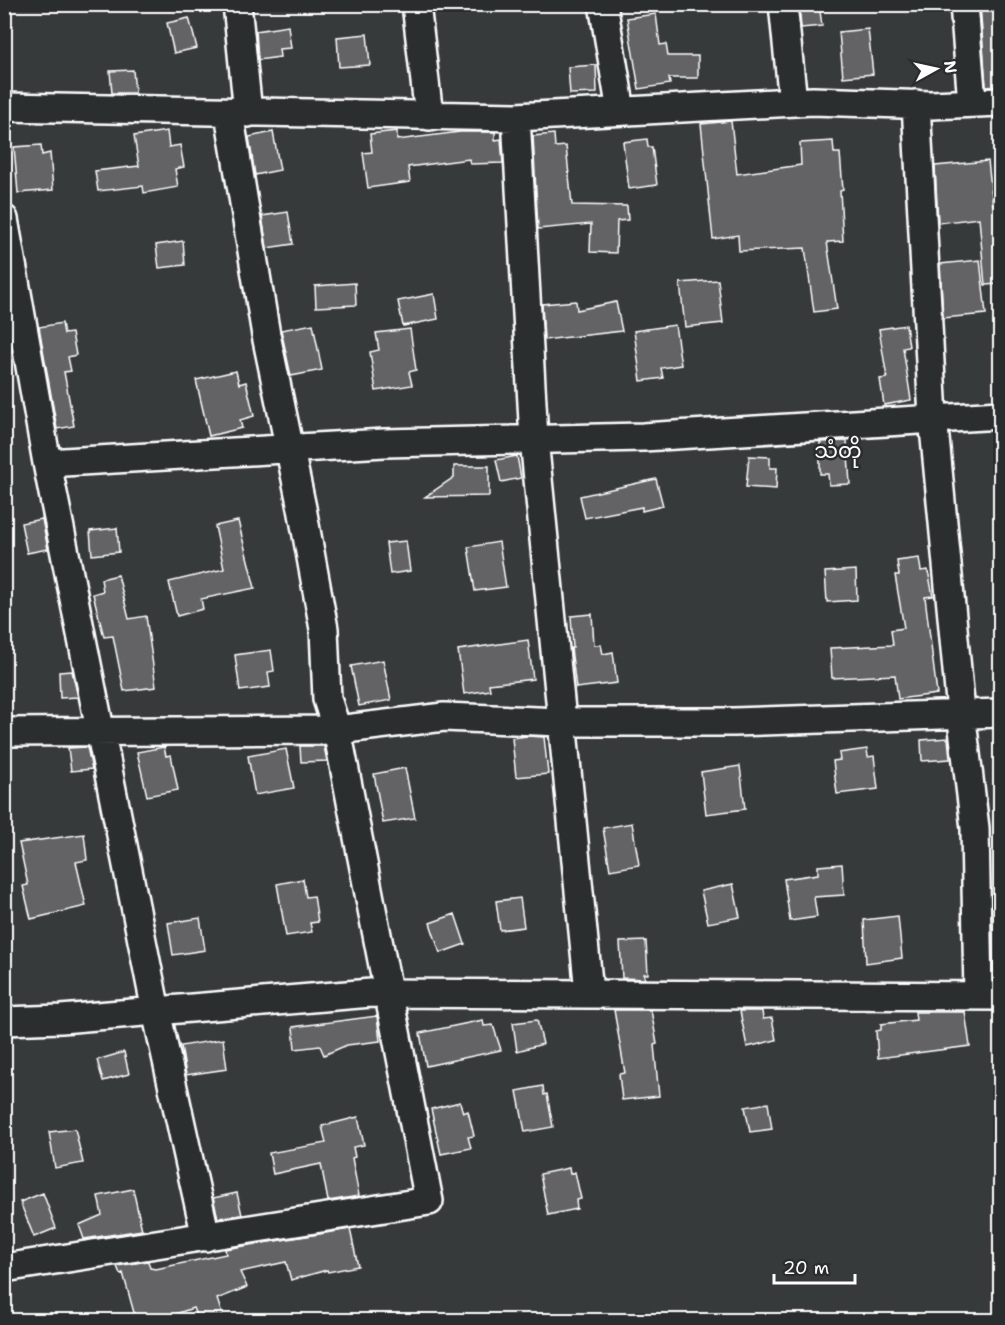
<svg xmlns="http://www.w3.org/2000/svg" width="1005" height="1325" viewBox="0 0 1005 1325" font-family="'Shantell Sans','Noto Sans Myanmar',sans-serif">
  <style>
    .building { fill: #636465; stroke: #fff; stroke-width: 1.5 }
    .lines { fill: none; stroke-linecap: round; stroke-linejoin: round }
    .minor-casing { stroke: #fff; stroke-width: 32 }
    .minor { stroke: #2a2d2e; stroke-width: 27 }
    .labels { text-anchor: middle; stroke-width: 5; stroke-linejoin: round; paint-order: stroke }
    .quarter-label { font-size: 21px; fill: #fff; stroke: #2a2d2e }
  </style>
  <rect width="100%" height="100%" fill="#373a3b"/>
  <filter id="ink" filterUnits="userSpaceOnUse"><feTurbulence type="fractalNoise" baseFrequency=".0167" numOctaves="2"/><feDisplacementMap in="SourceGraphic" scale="12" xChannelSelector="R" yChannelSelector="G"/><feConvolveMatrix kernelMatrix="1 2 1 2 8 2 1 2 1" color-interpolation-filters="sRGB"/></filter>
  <g filter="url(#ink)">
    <path class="building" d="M 799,4 L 819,4 L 822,26 L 801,28 Z
      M 980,4 L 1000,4 L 1000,86 L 986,87 Z
      M 656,14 L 660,45 L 666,44 L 668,56 L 698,56 L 698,78 L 669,78 L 670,84 L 639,89 L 627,18 Z
      M 189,18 L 197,48 L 174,53 L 167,23 Z
      M 288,26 L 291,48 L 279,49 L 280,57 L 258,60 L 256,31 Z
      M 868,29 L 873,74 L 843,77 L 839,32 Z
      M 367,34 L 370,65 L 339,67 L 337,37 Z
      M 596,65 L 597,93 L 570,94 L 568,67 Z
      M 133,70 L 135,93 L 112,93 L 110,71 Z
      M 731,121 L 737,174 L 801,165 L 800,143 L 833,141 L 834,153 L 840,153 L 843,190 L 840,191 L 843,241 L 827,242 L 837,309 L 814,312 L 805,248 L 739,251 L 738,235 L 713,239 L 701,124 Z
      M 167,131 L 169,147 L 180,145 L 184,167 L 175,169 L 178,187 L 144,193 L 143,186 L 98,191 L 95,171 L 139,166 L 134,136 Z
      M 397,131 L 397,140 L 460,132 L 495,132 L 495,140 L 501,139 L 503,163 L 470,164 L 469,159 L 408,167 L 410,182 L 368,188 L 363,153 L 372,152 L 370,134 Z
      M 273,132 L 280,170 L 255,175 L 249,137 Z
      M 554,134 L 555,147 L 566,146 L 572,205 L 627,206 L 628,220 L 617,221 L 616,253 L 590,252 L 591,224 L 538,229 L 533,136 Z
      M 647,139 L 648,147 L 652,147 L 657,185 L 629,189 L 623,142 Z
      M 41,145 L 42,155 L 50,153 L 53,190 L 18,193 L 14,147 Z
      M 988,161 L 993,205 L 1000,204 L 1000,284 L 985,285 L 979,218 L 938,223 L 935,166 Z
      M 288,212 L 293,244 L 267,248 L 262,216 Z
      M 183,241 L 185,265 L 159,268 L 156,245 Z
      M 980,260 L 986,314 L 943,318 L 940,264 Z
      M 718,280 L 723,323 L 685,327 L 680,283 Z
      M 355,283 L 356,305 L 316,307 L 315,286 Z
      M 434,294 L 438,319 L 403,326 L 398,301 Z
      M 576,301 L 577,310 L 616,302 L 622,331 L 544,340 L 542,304 Z
      M 62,323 L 64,334 L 72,333 L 76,355 L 68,357 L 71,371 L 64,372 L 74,426 L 57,429 L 39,327 Z
      M 313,324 L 322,370 L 291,376 L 281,330 Z
      M 675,325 L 681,365 L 661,368 L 663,378 L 641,381 L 634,331 Z
      M 906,325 L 909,347 L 903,348 L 911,400 L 884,405 L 880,379 L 887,378 L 879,329 Z
      M 410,329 L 416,370 L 409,372 L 412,385 L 376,391 L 370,352 L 379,350 L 376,333 Z
      M 236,371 L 239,384 L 246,382 L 254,416 L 240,420 L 242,428 L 209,436 L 196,380 Z
      M 847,441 L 850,484 L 829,485 L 828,474 L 820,474 L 820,442 Z
      M 517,456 L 521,478 L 501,482 L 496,460 Z
      M 749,456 L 770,457 L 770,468 L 777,468 L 776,489 L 746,487 Z
      M 454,466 L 489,466 L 489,496 L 425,497 L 454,477 Z
      M 656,479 L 663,506 L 642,511 L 642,507 L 585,518 L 580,496 Z
      M 42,519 L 48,549 L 27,553 L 21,523 Z
      M 238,521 L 255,588 L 201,599 L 203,609 L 177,616 L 169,582 L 224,569 L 215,526 Z
      M 117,528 L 119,552 L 92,555 L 90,531 Z
      M 406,541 L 410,571 L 390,574 L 386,543 Z
      M 499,542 L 506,587 L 475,591 L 468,547 Z
      M 919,558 L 921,571 L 928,570 L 933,596 L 925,597 L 937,694 L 898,699 L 895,675 L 832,678 L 830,648 L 893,645 L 891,630 L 904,628 L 895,575 L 899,575 L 897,561 Z
      M 856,570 L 857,600 L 827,602 L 825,572 Z
      M 118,575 L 129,619 L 146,616 L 156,687 L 124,691 L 113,636 L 104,637 L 93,594 L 103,591 L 101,579 Z
      M 592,614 L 594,645 L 601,645 L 603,654 L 613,652 L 617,683 L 576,688 L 571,648 L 573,648 L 571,616 Z
      M 528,640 L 533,679 L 489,684 L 490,690 L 464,694 L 458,650 Z
      M 271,650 L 274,671 L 268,672 L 270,687 L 240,691 L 235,655 Z
      M 383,660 L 391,700 L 359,706 L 351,666 Z
      M 72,671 L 78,697 L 60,698 L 59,672 Z
      M 527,736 L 544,737 L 548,774 L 516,777 L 512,738 Z
      M 948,738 L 950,759 L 922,761 L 921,740 Z
      M 300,746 L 324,746 L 327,761 L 301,762 Z
      M 87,747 L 92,769 L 71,771 L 68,748 Z
      M 164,747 L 166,756 L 171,755 L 178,790 L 147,796 L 137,752 Z
      M 286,749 L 294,788 L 255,795 L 248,756 Z
      M 867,749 L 868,757 L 874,756 L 878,789 L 837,794 L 833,761 L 840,760 L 839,753 Z
      M 740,766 L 745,809 L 706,814 L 701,772 Z
      M 405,768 L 415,818 L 383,823 L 374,774 Z
      M 632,823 L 639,865 L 610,870 L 603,828 Z
      M 84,834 L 87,860 L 76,862 L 86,906 L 31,919 L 23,886 L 28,885 L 19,843 Z
      M 842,864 L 844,895 L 814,897 L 817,917 L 790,921 L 784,879 L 818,874 L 818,866 Z
      M 303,879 L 306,897 L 314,896 L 318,922 L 310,923 L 312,932 L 286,936 L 277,884 Z
      M 733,884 L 740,917 L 708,923 L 701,891 Z
      M 520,898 L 524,927 L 500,930 L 496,901 Z
      M 455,914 L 465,944 L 440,953 L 430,923 Z
      M 898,916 L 902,958 L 866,963 L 864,920 Z
      M 200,918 L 205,950 L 173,955 L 168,923 Z
      M 646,941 L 648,974 L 644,974 L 645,979 L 622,978 L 620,942 Z
      M 614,1010 L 651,1010 L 657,1044 L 654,1045 L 659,1096 L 622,1100 L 619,1074 L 625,1073 Z
      M 740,1011 L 762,1011 L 763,1019 L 772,1018 L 776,1040 L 747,1047 Z
      M 915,1012 L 965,1012 L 970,1046 L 878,1058 L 876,1031 L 881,1030 L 881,1024 L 916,1020 Z
      M 377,1016 L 380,1041 L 347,1045 L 324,1055 L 320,1046 L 295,1049 L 293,1027 Z
      M 483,1020 L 484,1026 L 493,1025 L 501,1050 L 426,1066 L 420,1033 Z
      M 537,1020 L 543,1044 L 517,1051 L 513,1023 Z
      M 223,1039 L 227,1069 L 186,1075 L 181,1046 Z
      M 124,1052 L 129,1074 L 103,1081 L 97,1060 Z
      M 543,1086 L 544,1095 L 547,1094 L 553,1127 L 525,1132 L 517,1091 Z
      M 460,1102 L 463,1113 L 468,1111 L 474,1136 L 468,1137 L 471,1148 L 441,1154 L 431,1109 Z
      M 768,1103 L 772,1129 L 750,1132 L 745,1107 Z
      M 358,1117 L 364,1145 L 353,1147 L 355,1157 L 352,1158 L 359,1196 L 328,1201 L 321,1164 L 273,1174 L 269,1153 L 326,1143 L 322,1126 Z
      M 75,1129 L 83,1163 L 55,1168 L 49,1132 Z
      M 569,1168 L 570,1174 L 575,1172 L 581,1199 L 576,1200 L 577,1209 L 548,1215 L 540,1174 Z
      M 133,1189 L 142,1230 L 84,1239 L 79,1225 L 102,1215 L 98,1196 Z
      M 43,1193 L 56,1228 L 34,1237 L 20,1202 Z
      M 237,1193 L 242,1215 L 218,1218 L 213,1198 Z
      M 350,1229 L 358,1266 L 328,1272 L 327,1270 L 291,1280 L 286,1262 L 240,1272 L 247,1287 L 217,1299 L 224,1320 L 198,1320 L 193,1308 L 158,1320 L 136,1320 L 123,1273 L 120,1274 L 117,1266 L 148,1261 L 150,1268 L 156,1269 L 226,1254 L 225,1249 Z"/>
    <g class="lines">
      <defs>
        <path id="minor" d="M 237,4 L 248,113
          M 416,4 L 429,116
          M 603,4 L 621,111
          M 783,4 L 793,102
          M 964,4 L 972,103
          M 916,104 L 933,417 L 961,712 L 975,828 L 978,996
          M 4,107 L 516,117 L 813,101 L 931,105 L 1000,102
          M 516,117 L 534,439 L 589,992
          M 4,219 L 47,463 L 156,1011 L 206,1237
          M 47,463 L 384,443 L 643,437 L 1000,415
          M 4,732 L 337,730 L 444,717 L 561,722 L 734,722 L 1000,713
          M 4,1021 L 61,1019 L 371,993 L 1000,996
          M 4,1268 L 429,1201 L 337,730 L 327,699 L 324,629 L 302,508 L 266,335 L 229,113"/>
      </defs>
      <use href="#minor" class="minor-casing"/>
      <use href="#minor" class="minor"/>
    </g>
  </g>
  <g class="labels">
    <g class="quarter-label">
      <text x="838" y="458">သံတို</text>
    </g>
  </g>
  <rect width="1005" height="1325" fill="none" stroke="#2a2d2e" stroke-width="24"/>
  <rect x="12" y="12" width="981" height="1301" fill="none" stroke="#fff" stroke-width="2" filter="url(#ink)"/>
  <g transform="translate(936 69) rotate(82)" stroke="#2a2d2e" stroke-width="4.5" paint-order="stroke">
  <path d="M0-4.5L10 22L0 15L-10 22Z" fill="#ffffff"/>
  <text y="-9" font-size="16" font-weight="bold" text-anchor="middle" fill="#ffffff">N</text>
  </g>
  <path d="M774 1274v9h81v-9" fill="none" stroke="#ffffff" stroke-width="3"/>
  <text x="783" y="1274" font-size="18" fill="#ffffff" stroke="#2a2d2e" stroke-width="4.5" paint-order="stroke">20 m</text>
</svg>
